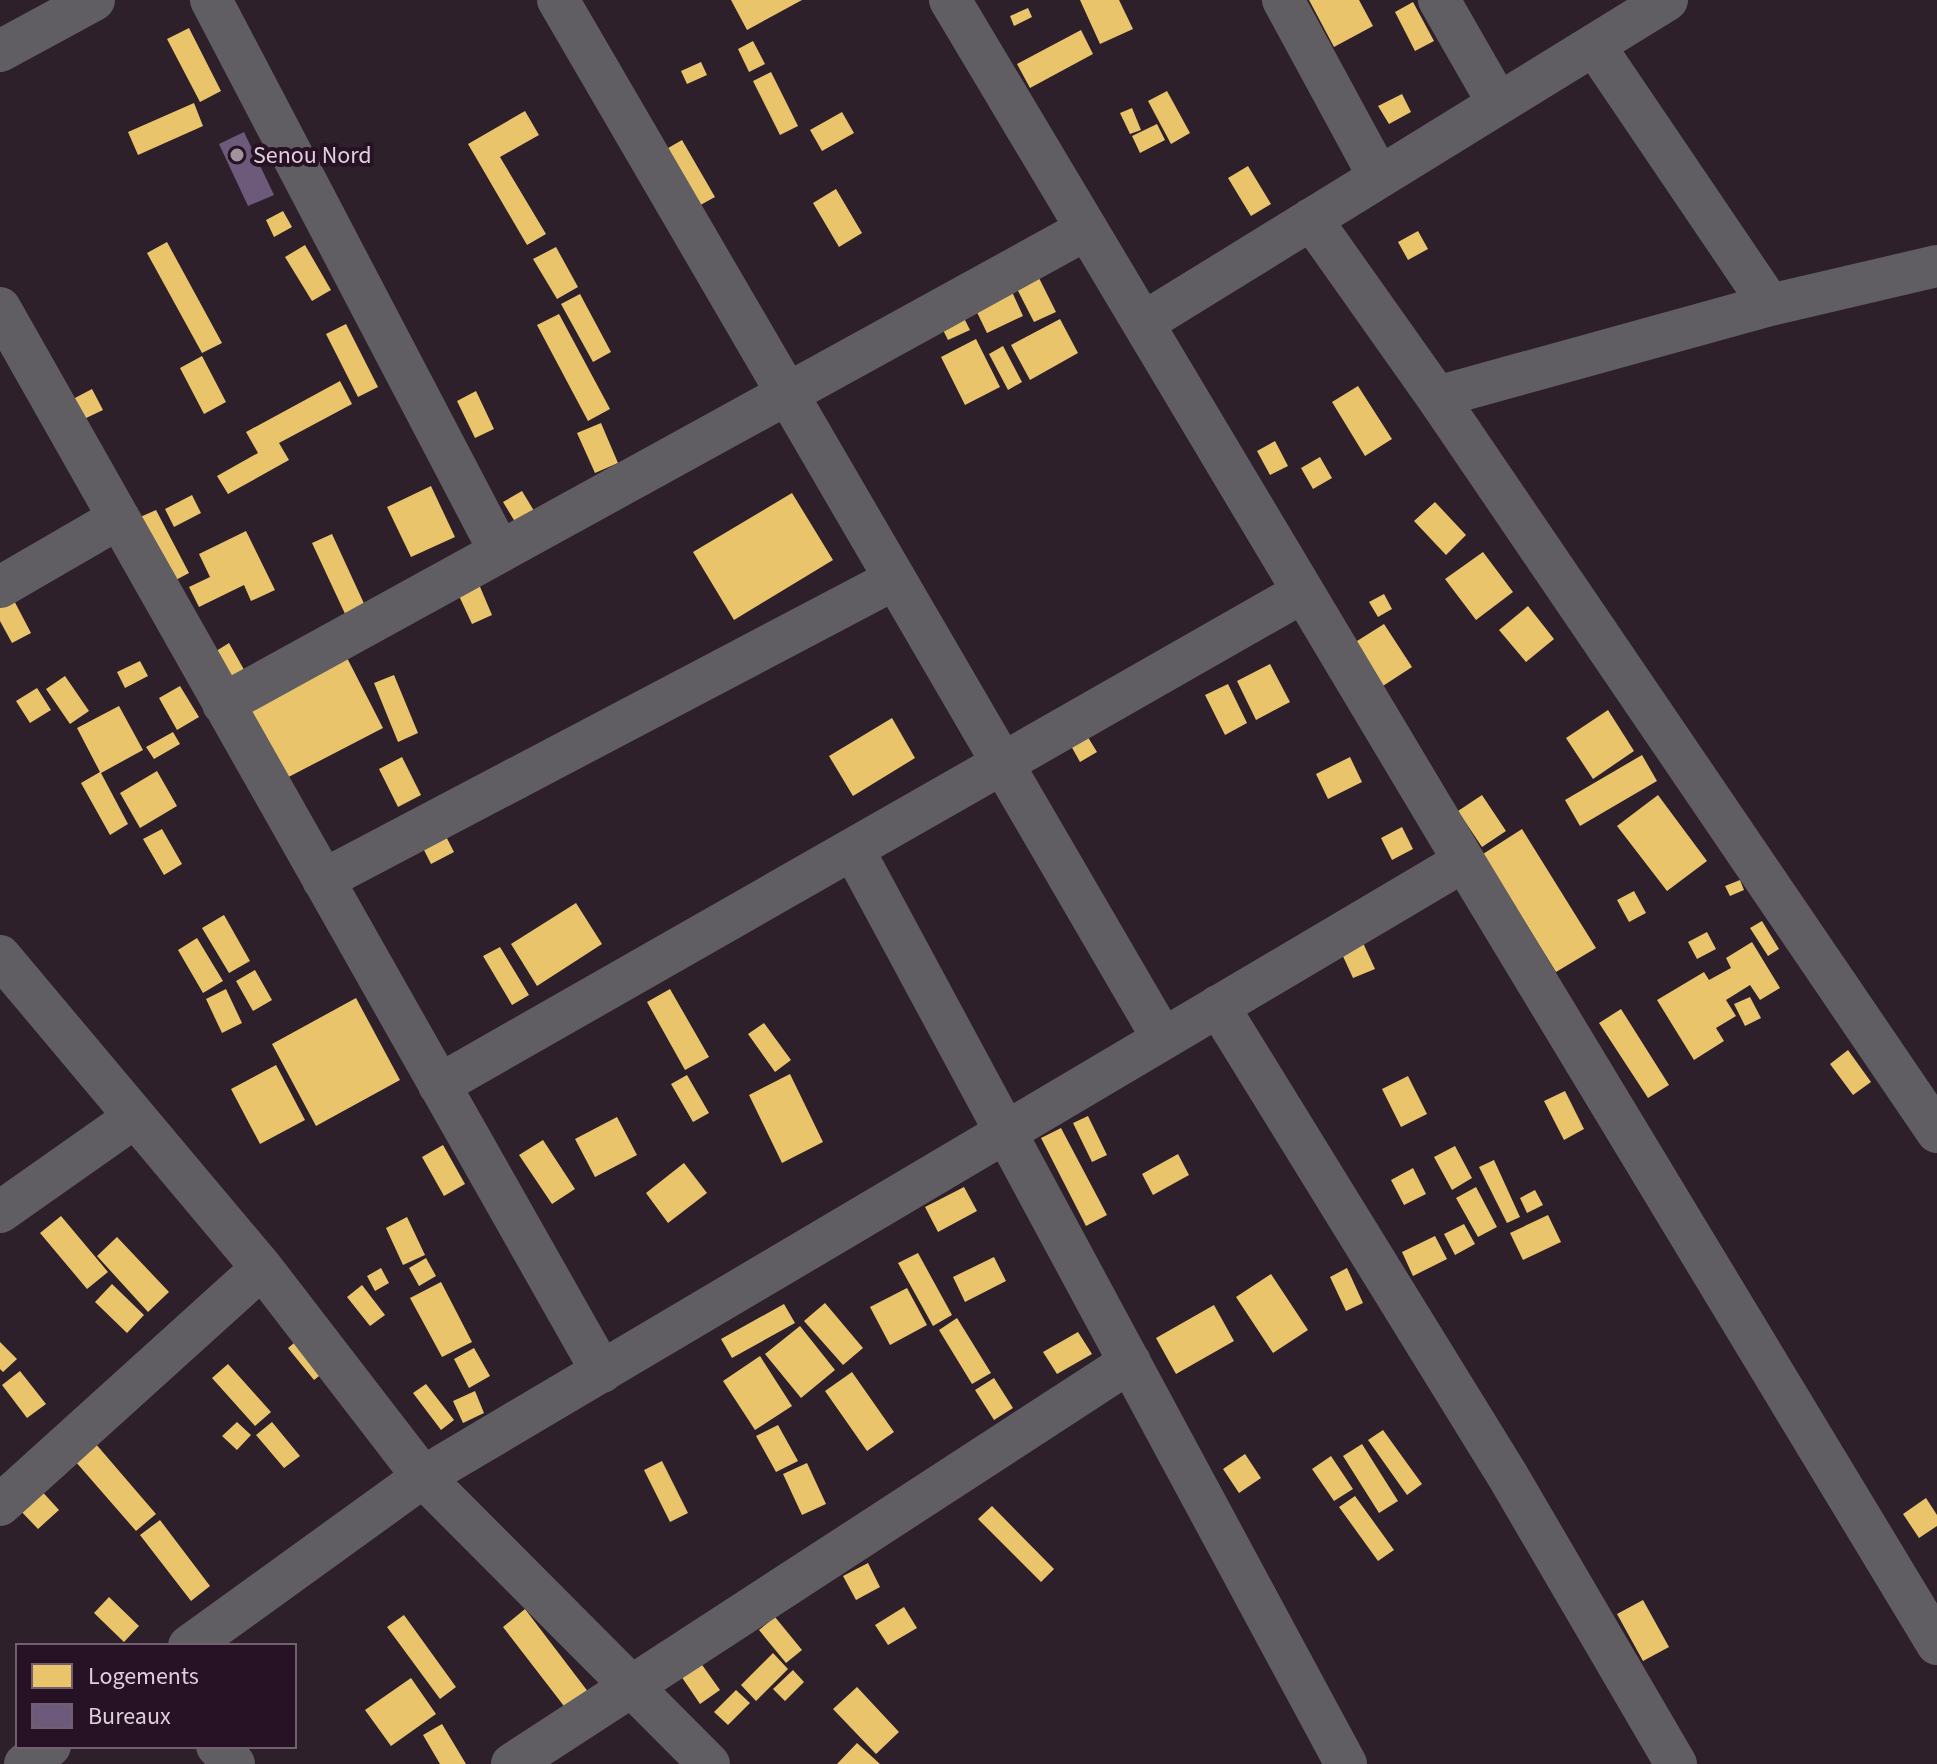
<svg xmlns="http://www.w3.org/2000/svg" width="1937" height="1764" viewBox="0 0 1937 1764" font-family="'Source Sans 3',sans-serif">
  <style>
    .homes { fill: #e9c46a }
    .offices { fill: #6d597a }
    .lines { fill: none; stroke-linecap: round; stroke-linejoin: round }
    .minor { stroke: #615e63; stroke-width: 42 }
    .poi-dot { fill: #a1929e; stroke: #271225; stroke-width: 3 }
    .labels { text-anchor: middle; stroke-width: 8; stroke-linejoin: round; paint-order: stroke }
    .poi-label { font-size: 24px; fill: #dfcfdc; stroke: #271225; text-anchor: start }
  </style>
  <rect width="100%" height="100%" fill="#2d202b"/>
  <path class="homes" d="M 731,0 L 802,0 L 747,30 Z
    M 1080,0 L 1119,0 L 1133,29 L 1100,44 Z
    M 1309,0 L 1359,0 L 1373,26 L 1334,47 Z
    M 1413,2 L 1434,41 L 1415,51 L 1395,12 Z
    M 1028,8 L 1032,17 L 1014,26 L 1010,16 Z
    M 189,28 L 221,91 L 200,102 L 167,39 Z
    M 1081,30 L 1093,54 L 1030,88 L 1017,64 Z
    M 753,41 L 765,64 L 749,72 L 738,49 Z
    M 701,62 L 707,75 L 687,84 L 681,71 Z
    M 771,72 L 798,126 L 780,135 L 753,81 Z
    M 1167,91 L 1190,133 L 1171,144 L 1148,101 Z
    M 1402,94 L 1411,112 L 1389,124 L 1378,106 Z
    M 194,103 L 203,126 L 138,155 L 128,132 Z
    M 1132,108 L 1141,130 L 1130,134 L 1120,113 Z
    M 525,111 L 539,135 L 500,157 L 546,234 L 527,245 L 468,144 Z
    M 842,112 L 854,133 L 822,151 L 810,130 Z
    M 1157,124 L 1165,140 L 1140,153 L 1132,136 Z
    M 682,140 L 715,197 L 695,208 L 663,151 Z
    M 1248,166 L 1271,204 L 1251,216 L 1228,178 Z
    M 836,189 L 862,233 L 839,247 L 813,203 Z
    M 283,211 L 292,227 L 274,237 L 266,220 Z
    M 1418,231 L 1428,249 L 1408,260 L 1398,242 Z
    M 167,242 L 222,343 L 202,353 L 147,253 Z
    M 305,245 L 331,290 L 312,301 L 285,257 Z
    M 556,247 L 578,287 L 557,299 L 533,259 Z
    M 1036,272 L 1056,312 L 1034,322 L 1014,283 Z
    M 1008,283 L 1023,316 L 987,333 L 971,300 Z
    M 580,294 L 611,352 L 593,362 L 561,304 Z
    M 960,310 L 970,330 L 948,340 L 938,320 Z
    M 559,314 L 610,409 L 588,421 L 537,325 Z
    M 1060,319 L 1078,353 L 1030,380 L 1011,345 Z
    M 346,324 L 378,387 L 358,397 L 326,334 Z
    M 976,339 L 1000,387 L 965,405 L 941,357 Z
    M 1003,346 L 1022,382 L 1008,390 L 989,354 Z
    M 202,356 L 226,402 L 204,414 L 180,368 Z
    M 340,381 L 352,404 L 279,443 L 289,460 L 228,494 L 217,476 L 258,453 L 246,432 Z
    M 1358,386 L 1392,439 L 1365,456 L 1332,402 Z
    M 92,389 L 103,410 L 84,419 L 73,399 Z
    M 476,391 L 494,429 L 475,438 L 457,401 Z
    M 601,423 L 618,463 L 595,473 L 577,433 Z
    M 1275,441 L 1288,466 L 1270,475 L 1257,451 Z
    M 1320,457 L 1332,478 L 1313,489 L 1301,468 Z
    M 431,486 L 455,537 L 411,557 L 387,507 Z
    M 522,491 L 542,524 L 523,535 L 503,502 Z
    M 792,493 L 833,560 L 734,620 L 693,552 Z
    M 192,495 L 201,513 L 174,527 L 165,509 Z
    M 1435,502 L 1466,535 L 1446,555 L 1414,521 Z
    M 156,510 L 189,573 L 172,582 L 138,518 Z
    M 246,531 L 275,590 L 251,601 L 244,585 L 199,607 L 189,587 L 210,577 L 199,554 Z
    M 332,534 L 373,623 L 354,633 L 312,543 Z
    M 1483,552 L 1513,592 L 1476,620 L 1445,579 Z
    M 475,575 L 492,615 L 472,624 L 454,585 Z
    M 9,591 L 31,633 L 12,643 L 0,621 L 0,596 Z
    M 1384,594 L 1392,609 L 1378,617 L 1369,602 Z
    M 1528,606 L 1554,639 L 1526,662 L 1499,630 Z
    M 1384,624 L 1412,667 L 1366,697 L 1338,653 Z
    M 229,643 L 256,691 L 232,704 L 205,658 Z
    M 344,652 L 383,728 L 275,784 L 236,707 Z
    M 140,661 L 148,676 L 125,688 L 117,672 Z
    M 1270,664 L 1290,702 L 1256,720 L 1237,681 Z
    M 394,675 L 418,733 L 398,742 L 374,683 Z
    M 65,676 L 89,711 L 70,724 L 46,689 Z
    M 1228,684 L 1247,723 L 1225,735 L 1205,695 Z
    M 180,686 L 199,717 L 177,730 L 159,698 Z
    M 37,688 L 51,710 L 30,723 L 16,701 Z
    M 119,706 L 143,750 L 101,773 L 128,824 L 110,835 L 81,783 L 100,772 L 77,728 Z
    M 1608,710 L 1634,751 L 1593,779 L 1566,738 Z
    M 892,718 L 915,758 L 853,796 L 829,756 Z
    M 173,732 L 180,744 L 154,759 L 146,747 Z
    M 1086,734 L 1097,752 L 1080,762 L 1070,744 Z
    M 1642,755 L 1657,781 L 1580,826 L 1565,800 Z
    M 402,757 L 421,795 L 398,807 L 379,769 Z
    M 1350,757 L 1362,782 L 1328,799 L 1316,774 Z
    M 157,771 L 177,806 L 140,828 L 120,793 Z
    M 1482,795 L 1506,831 L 1482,847 L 1458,811 Z
    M 1658,795 L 1707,861 L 1667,891 L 1617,826 Z
    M 435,815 L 454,852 L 431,864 L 412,826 Z
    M 1402,827 L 1413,849 L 1392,860 L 1381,838 Z
    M 162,829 L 182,864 L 164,875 L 143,839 Z
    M 1522,829 L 1596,948 L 1556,972 L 1483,854 Z
    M 1740,880 L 1744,890 L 1730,896 L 1725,886 Z
    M 1634,891 L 1646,913 L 1629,922 L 1617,900 Z
    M 576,903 L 602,944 L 537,986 L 511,944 Z
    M 224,915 L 250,961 L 229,973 L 202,928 Z
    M 1762,921 L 1779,949 L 1768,956 L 1750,928 Z
    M 1707,932 L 1716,949 L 1697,959 L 1688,942 Z
    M 197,938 L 223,981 L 203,993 L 178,950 Z
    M 1752,942 L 1780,988 L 1760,1000 L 1750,985 L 1726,1000 L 1736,1016 L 1716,1028 L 1724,1041 L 1694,1060 L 1657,1000 L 1704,972 L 1709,980 L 1731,968 L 1726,958 Z
    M 1363,943 L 1375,969 L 1353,978 L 1341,952 Z
    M 500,947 L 529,995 L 512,1005 L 483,956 Z
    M 255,970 L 272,1000 L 253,1011 L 236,981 Z
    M 226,989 L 242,1023 L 222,1033 L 206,999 Z
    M 670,989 L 709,1057 L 685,1070 L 647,1002 Z
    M 1750,997 L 1761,1018 L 1745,1026 L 1734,1004 Z
    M 356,998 L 400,1080 L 316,1126 L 272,1044 Z
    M 1621,1009 L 1669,1085 L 1648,1098 L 1599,1023 Z
    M 764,1023 L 791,1060 L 775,1072 L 748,1034 Z
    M 1848,1050 L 1871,1082 L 1853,1095 L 1830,1064 Z
    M 276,1065 L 305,1120 L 260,1144 L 231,1089 Z
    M 790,1074 L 823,1142 L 782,1163 L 749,1095 Z
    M 687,1075 L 709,1113 L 693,1122 L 671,1084 Z
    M 1408,1076 L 1427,1114 L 1401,1127 L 1382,1089 Z
    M 1565,1091 L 1584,1129 L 1564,1140 L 1544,1101 Z
    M 1088,1116 L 1107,1155 L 1092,1162 L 1073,1123 Z
    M 617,1117 L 637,1155 L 595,1177 L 575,1139 Z
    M 1061,1128 L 1107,1215 L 1086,1226 L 1041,1138 Z
    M 543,1140 L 575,1189 L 552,1204 L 519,1155 Z
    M 443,1145 L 465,1184 L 444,1196 L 422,1157 Z
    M 1455,1146 L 1472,1178 L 1452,1190 L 1434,1157 Z
    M 1178,1154 L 1189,1175 L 1153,1195 L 1142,1174 Z
    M 1494,1160 L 1520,1217 L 1507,1223 L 1479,1167 Z
    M 684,1163 L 707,1193 L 668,1223 L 646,1193 Z
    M 1413,1168 L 1426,1194 L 1404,1205 L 1391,1180 Z
    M 964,1187 L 977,1211 L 938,1232 L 925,1207 Z
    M 1476,1187 L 1497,1227 L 1478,1237 L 1456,1198 Z
    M 1535,1190 L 1543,1205 L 1527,1213 L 1520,1198 Z
    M 1548,1215 L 1561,1242 L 1523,1260 L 1510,1233 Z
    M 61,1216 L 108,1272 L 87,1289 L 40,1233 Z
    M 407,1217 L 425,1255 L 403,1265 L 386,1228 Z
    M 1464,1224 L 1475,1244 L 1455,1255 L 1444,1234 Z
    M 1435,1236 L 1447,1259 L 1413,1276 L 1402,1252 Z
    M 117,1237 L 169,1292 L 148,1312 L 97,1256 Z
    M 918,1253 L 952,1315 L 933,1326 L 898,1263 Z
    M 994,1257 L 1006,1281 L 965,1302 L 953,1277 Z
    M 426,1258 L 436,1276 L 419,1286 L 409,1268 Z
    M 381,1268 L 389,1283 L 375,1291 L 367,1276 Z
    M 1347,1268 L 1363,1303 L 1346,1311 L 1330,1277 Z
    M 1271,1274 L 1308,1330 L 1273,1353 L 1236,1297 Z
    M 441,1282 L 472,1342 L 442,1357 L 410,1298 Z
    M 112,1284 L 144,1315 L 127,1333 L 95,1302 Z
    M 362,1285 L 385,1315 L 370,1326 L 347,1297 Z
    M 907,1288 L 927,1325 L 890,1345 L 870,1307 Z
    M 825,1303 L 863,1348 L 843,1365 L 804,1321 Z
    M 784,1304 L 795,1323 L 732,1358 L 721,1339 Z
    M 1214,1305 L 1234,1341 L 1176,1374 L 1156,1338 Z
    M 957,1318 L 991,1373 L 972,1384 L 939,1330 Z
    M 800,1326 L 835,1370 L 801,1398 L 765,1354 Z
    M 1078,1332 L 1092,1354 L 1057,1374 L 1043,1352 Z
    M 306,1333 L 333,1365 L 314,1380 L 288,1348 Z
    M 0,1342 L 17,1359 L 3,1372 L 0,1369 Z
    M 474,1348 L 490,1376 L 469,1388 L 454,1359 Z
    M 760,1356 L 792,1406 L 755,1430 L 723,1381 Z
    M 228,1364 L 271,1412 L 255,1426 L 212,1378 Z
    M 20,1371 L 46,1404 L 27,1418 L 2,1385 Z
    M 852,1372 L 894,1432 L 867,1451 L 825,1391 Z
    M 994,1378 L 1013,1408 L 994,1420 L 975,1390 Z
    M 426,1384 L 454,1420 L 441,1430 L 413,1393 Z
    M 475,1391 L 484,1413 L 463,1423 L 453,1401 Z
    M 237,1422 L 251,1435 L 237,1450 L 222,1436 Z
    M 272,1422 L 300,1456 L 284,1468 L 256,1435 Z
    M 778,1425 L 798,1461 L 776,1472 L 756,1436 Z
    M 1383,1430 L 1422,1484 L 1407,1495 L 1368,1440 Z
    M 95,1443 L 156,1514 L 136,1531 L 75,1461 Z
    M 1362,1444 L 1398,1501 L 1379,1513 L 1343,1456 Z
    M 1245,1454 L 1261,1478 L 1239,1493 L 1223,1469 Z
    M 1331,1456 L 1353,1489 L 1334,1501 L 1312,1469 Z
    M 662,1461 L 688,1513 L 670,1522 L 644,1470 Z
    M 807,1463 L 826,1504 L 802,1515 L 783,1474 Z
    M 38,1487 L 59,1510 L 38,1529 L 17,1507 Z
    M 1355,1496 L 1394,1550 L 1378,1561 L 1339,1507 Z
    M 1926,1498 L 1937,1515 L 1937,1526 L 1919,1538 L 1903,1514 Z
    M 992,1506 L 1054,1569 L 1041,1582 L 978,1519 Z
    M 160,1520 L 210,1586 L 191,1601 L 140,1535 Z
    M 868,1563 L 880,1587 L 856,1600 L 843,1576 Z
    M 109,1597 L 139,1626 L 124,1642 L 94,1613 Z
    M 1643,1600 L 1669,1647 L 1643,1661 L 1617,1614 Z
    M 904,1607 L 917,1628 L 888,1645 L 875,1625 Z
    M 525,1609 L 589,1693 L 567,1710 L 503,1627 Z
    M 404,1615 L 456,1687 L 440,1699 L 387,1627 Z
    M 775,1617 L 802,1650 L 786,1663 L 759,1630 Z
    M 773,1653 L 788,1669 L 756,1701 L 741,1685 Z
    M 700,1662 L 720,1690 L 700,1704 L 681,1676 Z
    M 793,1670 L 804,1682 L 785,1701 L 773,1689 Z
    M 411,1678 L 436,1714 L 391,1746 L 365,1710 Z
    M 857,1687 L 899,1732 L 876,1754 L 833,1709 Z
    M 736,1690 L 750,1703 L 728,1725 L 714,1712 Z
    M 442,1724 L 466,1764 L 440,1764 L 423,1735 Z
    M 857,1743 L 880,1764 L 837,1764 Z"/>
  <path class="offices" d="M 244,132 L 274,195 L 248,206 L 219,144 Z"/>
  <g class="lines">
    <path class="minor" d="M 211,0 L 500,552
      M 558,0 L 1163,1039
      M 950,0 L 1464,861 L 1937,1644
      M 1283,0 L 1379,177
      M 1439,0 L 1498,103
      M 1594,45 L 1770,305
      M 0,51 L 94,0
      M 1311,219 L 1437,397 L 1937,1132
      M 0,308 L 602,1372
      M 1143,323 L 1667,0
      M 1437,397 L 1770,305 L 1937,266
      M 0,587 L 119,518
      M 223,704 L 1087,229
      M 853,849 L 1346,1764
      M 323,880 L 895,579
      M 0,956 L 262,1268 L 423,1477 L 709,1764
      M 1218,1006 L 1509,1478 L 1676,1764
      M 439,1085 L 1303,592
      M 0,1212 L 135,1117
      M 0,1505 L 262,1268
      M 189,1646 L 423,1477 L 1464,861
      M 217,1746 L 234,1764
      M 25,1764 L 50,1746
      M 512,1764 L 1130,1362"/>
  </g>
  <circle class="poi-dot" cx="237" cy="155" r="8"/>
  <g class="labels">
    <g class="poi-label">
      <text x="253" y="163">Senou Nord</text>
    </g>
  </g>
  <rect x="16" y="1644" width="280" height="104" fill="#271225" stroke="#715e6e" stroke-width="2"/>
  <rect x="32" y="1664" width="40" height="24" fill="#e9c46a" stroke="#715e6e" stroke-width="2"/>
  <text x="88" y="1684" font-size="24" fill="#dfcfdc">Logements</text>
  <rect x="32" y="1704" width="40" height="24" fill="#6d597a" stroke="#715e6e" stroke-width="2"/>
  <text x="88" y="1724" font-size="24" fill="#dfcfdc">Bureaux</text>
</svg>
